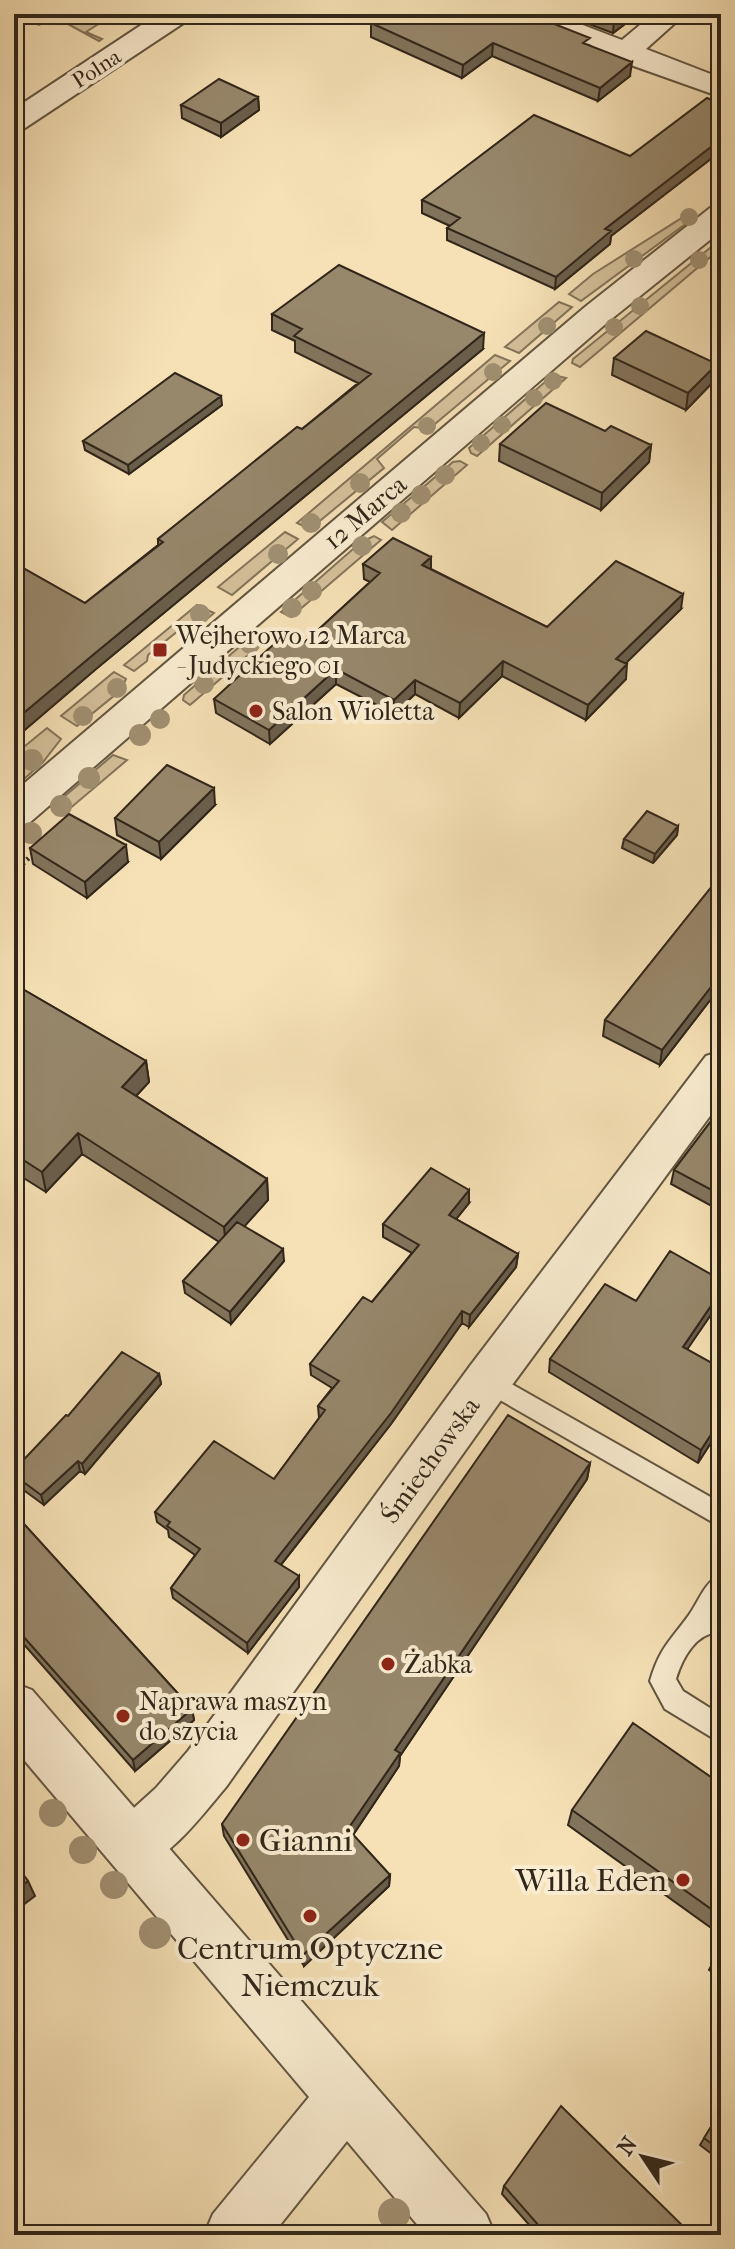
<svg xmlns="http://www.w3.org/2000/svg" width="735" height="2249" viewBox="0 0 735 2249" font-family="'IM FELL French Canon',serif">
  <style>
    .green { fill: #d5c19b; stroke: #83745a; stroke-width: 2 }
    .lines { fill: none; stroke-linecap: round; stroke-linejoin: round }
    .service-casing { stroke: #625541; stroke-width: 4 }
    .minor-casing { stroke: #625541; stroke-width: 4 }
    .tertiary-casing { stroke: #625541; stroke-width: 4 }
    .path { stroke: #31261a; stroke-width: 5; stroke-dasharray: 2 4; stroke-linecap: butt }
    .service { fill: #f9ecd0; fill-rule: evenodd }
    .minor { fill: #f9ecd0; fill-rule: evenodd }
    .tertiary { fill: #f9ecd0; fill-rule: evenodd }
    .tree { fill: #a09072 }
    .wall { fill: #82745c; stroke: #31261a; stroke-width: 2 }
    .shaded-wall { fill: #6a5e4b; stroke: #31261a; stroke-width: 2 }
    .building { fill: #97876b; stroke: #31261a; stroke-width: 2 }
    .poi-dot { fill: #8f2418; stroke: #f9ecd0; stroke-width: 3 }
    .labels { text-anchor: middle; stroke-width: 8; stroke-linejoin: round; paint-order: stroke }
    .far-street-label { font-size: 22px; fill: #31261a; stroke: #f9ecd0 }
    .street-label { font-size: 26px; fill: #31261a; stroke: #f9ecd0 }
    .poi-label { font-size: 26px; fill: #31261a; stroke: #f9ecd0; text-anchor: start }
    .near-poi-label { font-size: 32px; fill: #31261a; stroke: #f9ecd0; text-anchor: start }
  </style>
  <rect width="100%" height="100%" fill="#f6e1b6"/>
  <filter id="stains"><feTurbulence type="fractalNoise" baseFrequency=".0025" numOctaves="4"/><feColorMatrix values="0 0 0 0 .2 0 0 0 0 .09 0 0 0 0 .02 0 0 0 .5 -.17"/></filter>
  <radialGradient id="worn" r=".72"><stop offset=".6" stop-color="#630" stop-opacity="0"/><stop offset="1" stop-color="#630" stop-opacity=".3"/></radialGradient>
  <path class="green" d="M 47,14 L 62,14 L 70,18 L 77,14 L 114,14 L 86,32 L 102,39 L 99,41 L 55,17 L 39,25 L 33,22 Z
    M 688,214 L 695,217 L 581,301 L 569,294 L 593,274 Z
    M 721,239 L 721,248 L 580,367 L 572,363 L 573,359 Z
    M 559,302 L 572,307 L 519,353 L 505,347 Z
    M 495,355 L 510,361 L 429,429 L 414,427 L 377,459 L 384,468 L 310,529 L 297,523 Z
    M 553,375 L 566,378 L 477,456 L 471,453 L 469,448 Z
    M 460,461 L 467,465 L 392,530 L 382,522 L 453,462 Z
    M 285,532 L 298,539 L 232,595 L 218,587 Z
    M 374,536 L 381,540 L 291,617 L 281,612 L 361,542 Z
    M 197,605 L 214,613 L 208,618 L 188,623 L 148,655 L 147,661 L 134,671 L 124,665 Z
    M 260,634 L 268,638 L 190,705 L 183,700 L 184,695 L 253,635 Z
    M 114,672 L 126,679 L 121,690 L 77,726 L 61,716 Z
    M 47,728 L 61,739 L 43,762 L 14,788 L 14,755 Z
    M 113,755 L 127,760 L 67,811 L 52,807 Z"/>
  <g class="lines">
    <defs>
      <path id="service" d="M 487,1370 L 721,1503 L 721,1527 L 479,1388 L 475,1381 L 479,1374 Z
        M 721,1575 L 721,1633 C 697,1630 682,1659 676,1679 L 683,1691 L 721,1715 L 721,1743 L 665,1709 L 650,1681 C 660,1647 671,1640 689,1615 C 699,1601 705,1581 721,1575 Z"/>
      <path id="minor" d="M 158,14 L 192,14 L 188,20 L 25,128 L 14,131 L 14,109 Z
        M 514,14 L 554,14 L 622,40 L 653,14 L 685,14 L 646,49 L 721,78 L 721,97 L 614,59 L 518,20 Z
        M 721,1051 L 721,1101 L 504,1396 L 226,1787 C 199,1819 172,1856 133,1872 L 114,1864 L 106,1845 L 114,1826 L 156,1788 L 188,1751 L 470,1366 L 706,1056 Z"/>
      <path id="tertiary" d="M 721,206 L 721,231 L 609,321 L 28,824 L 14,829 L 14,792 L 585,307 L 710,208 Z
        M 14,1683 L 32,1690 L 486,2214 L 495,2235 L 426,2235 L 347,2141 L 272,2235 L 204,2235 L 213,2214 L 309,2097 L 14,1748 Z"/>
    </defs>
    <use href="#service" class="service-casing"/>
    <use href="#minor" class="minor-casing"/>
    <use href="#tertiary" class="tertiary-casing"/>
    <path class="path" d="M 14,872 L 35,852"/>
    <use href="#service" class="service"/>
    <use href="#minor" class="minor"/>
    <use href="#tertiary" class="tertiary"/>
  </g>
  <g class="tree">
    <circle cx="689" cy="217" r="9"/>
    <circle cx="634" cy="259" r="9"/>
    <circle cx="699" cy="260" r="9"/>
    <circle cx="640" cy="306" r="9"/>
    <circle cx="547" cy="326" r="9"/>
    <circle cx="614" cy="327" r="9"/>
    <circle cx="493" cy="372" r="9"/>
    <circle cx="553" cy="381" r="9"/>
    <circle cx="534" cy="398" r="9"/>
    <circle cx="502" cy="425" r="9"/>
    <circle cx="427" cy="426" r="9"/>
    <circle cx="481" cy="443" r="9"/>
    <circle cx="445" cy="475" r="10"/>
    <circle cx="360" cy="483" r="10"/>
    <circle cx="421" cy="495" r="10"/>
    <circle cx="401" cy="513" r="10"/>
    <circle cx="311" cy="523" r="10"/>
    <circle cx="362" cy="546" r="10"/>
    <circle cx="278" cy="554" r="10"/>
    <circle cx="312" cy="591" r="10"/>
    <circle cx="292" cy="608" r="10"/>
    <circle cx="200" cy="614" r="10"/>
    <circle cx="250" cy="644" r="10"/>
    <circle cx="224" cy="665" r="10"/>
    <circle cx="204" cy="684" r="10"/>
    <circle cx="117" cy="688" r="10"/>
    <circle cx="83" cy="716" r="10"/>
    <circle cx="160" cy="719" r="10"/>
    <circle cx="140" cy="735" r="11"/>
    <circle cx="32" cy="760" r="11"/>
    <circle cx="89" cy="778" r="11"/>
    <circle cx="61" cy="806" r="11"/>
    <circle cx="31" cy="833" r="11"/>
    <circle cx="53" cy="1813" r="14"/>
    <circle cx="83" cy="1850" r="14"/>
    <circle cx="114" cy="1885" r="14"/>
    <circle cx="155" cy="1933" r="16"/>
    <circle cx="394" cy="2214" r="16"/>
  </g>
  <path class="wall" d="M 562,14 L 638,14 L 613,33 Z
    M 371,23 L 589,45 L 630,76 L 598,101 L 492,56 L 462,78 L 371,37 Z
    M 721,44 L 721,65 L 717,64 L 719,46 Z
    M 258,97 L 259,110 L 221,137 L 182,118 L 181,105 Z
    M 721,104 L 721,151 L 611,236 L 610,244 L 555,289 L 447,240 L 447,228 L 450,226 L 422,213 L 422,200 L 630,156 Z
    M 272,314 L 483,349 L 96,669 L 14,739 L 14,563 L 85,603 L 158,545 L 158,539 L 302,429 L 358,383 L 295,352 L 295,341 L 272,330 Z
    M 614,358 L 714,381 L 686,410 L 612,375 Z
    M 222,405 L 129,474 L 85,450 L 83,441 Z
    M 605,431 L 651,445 L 649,462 L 601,510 L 499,461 L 500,444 Z
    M 431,557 L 431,569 L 547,627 L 681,609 L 625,663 L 626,679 L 586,720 L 502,676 L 459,718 L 415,694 L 394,714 L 336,684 L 270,744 L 216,713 L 214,699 L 305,642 L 370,582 L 364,579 L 363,564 Z
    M 215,805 L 161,859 L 117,835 L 115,818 Z
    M 678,826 L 677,835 L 653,863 L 622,848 L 624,839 Z
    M 30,848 L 128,862 L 87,898 L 33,864 Z
    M 721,875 L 721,986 L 660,1065 L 603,1036 L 605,1020 Z
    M 14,984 L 146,1061 L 149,1082 L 136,1096 L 267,1179 L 268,1200 L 244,1226 L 284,1261 L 231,1324 L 185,1293 L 183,1281 L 219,1242 L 82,1154 L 46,1192 L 14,1172 Z
    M 721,1108 L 721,1211 L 671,1184 L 674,1170 Z
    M 469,1203 L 456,1219 L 518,1254 L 516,1267 L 469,1327 L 462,1323 L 391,1424 L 281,1565 L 299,1587 L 248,1653 L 173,1598 L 171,1588 L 195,1555 L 169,1537 L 168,1530 L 157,1522 L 155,1512 L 274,1479 L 319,1418 L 318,1406 L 332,1388 L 311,1375 L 310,1364 L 372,1302 L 412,1253 L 383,1237 L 383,1224 Z
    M 721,1280 L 721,1300 L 687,1349 L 721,1427 L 698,1463 L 549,1372 L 550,1359 L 636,1301 Z
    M 159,1374 L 161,1384 L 85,1474 L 80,1471 L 44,1505 L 14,1483 L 14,1470 Z
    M 590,1463 L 587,1479 L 400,1756 L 399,1766 L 353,1835 L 390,1875 L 389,1886 L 304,1966 L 224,1836 L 222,1824 Z
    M 14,1513 L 192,1709 L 194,1720 L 135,1771 L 14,1633 Z
    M 721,1784 L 721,1935 L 568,1825 L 572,1810 Z
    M 721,1947 L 721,1978 L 709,1970 Z
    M 721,2111 L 721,2161 L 700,2145 Z
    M 504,2186 L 692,2235 L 538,2235 L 502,2194 Z"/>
  <path class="shaded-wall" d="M 622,14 L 638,14 L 613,33 L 614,20 Z
    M 493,43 L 492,56 L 462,78 L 463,65 Z
    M 632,62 L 630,76 L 598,101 L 600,88 Z
    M 258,97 L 259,110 L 221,137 L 221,123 Z
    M 721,139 L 721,151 L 611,236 L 610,244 L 555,289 L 556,277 L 605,229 Z
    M 484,333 L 483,349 L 96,669 L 14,739 L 14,721 L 94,654 Z
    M 717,364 L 714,381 L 686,410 L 688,393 Z
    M 221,396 L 222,405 L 129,474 L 128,465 Z
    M 651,445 L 649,462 L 601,510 L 602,493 Z
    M 431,557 L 431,572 L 422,565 Z
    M 683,594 L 681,609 L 615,674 L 616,659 Z
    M 503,661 L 502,676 L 459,718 L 460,703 Z
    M 627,664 L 626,679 L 586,720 L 588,705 Z
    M 336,669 L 336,684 L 270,744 L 269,730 Z
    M 415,680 L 415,694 L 394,714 L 394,700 Z
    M 214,788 L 215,805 L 161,859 L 159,842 Z
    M 678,826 L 677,835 L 653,863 L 655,854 Z
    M 126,845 L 128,862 L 87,898 L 85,882 Z
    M 721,974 L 721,986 L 660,1065 L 662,1050 Z
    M 146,1061 L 149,1082 L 125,1108 L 122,1087 Z
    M 78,1133 L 82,1154 L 46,1192 L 42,1172 Z
    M 267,1179 L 268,1200 L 226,1247 L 224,1227 Z
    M 469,1190 L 469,1203 L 449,1228 L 449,1215 Z
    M 283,1249 L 284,1261 L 231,1324 L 230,1312 Z
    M 518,1254 L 516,1267 L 469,1327 L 470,1315 Z
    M 721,1291 L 721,1300 L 680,1360 L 683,1347 Z
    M 462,1311 L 462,1323 L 391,1424 L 276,1571 L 275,1561 Z
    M 159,1374 L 161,1384 L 85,1474 L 82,1464 Z
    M 721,1419 L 721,1427 L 698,1463 L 701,1450 Z
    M 78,1461 L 80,1471 L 44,1505 L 41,1495 Z
    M 590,1463 L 587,1479 L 400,1756 L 399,1766 L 349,1841 L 348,1829 L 395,1750 Z
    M 299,1576 L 299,1587 L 248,1653 L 247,1643 Z
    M 192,1709 L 194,1720 L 135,1771 L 133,1760 Z
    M 390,1875 L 389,1886 L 304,1966 L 303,1955 Z
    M 28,1881 L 35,1896 L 14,1912 L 14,1891 Z"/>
  <path class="building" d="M 385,14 L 529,14 L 590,38 L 583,43 L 632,62 L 600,88 L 493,43 L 463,65 L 371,23 Z
    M 599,14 L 622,14 L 614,20 Z
    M 219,79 L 258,97 L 221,123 L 181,105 Z
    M 707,98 L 721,104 L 721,139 L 605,229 L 611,231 L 556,277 L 447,228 L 460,218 L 422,200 L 534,115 L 630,156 Z
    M 339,265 L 484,333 L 94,654 L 14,721 L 14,563 L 85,603 L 163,542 L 158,539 L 297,427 L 302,429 L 371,374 L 294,336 L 302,329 L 272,314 Z
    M 646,331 L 717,364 L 688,393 L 614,358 Z
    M 175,373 L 221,396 L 128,465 L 83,441 Z
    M 546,403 L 605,431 L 611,426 L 651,445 L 602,493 L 500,444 Z
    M 393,538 L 431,557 L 422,565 L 547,627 L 616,561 L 683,594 L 616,659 L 627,664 L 588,705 L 503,661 L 460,703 L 415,680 L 394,700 L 336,669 L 269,730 L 214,699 L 287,632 L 305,642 L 380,573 L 363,564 Z
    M 167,765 L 214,788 L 159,842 L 115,818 Z
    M 647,811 L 678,826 L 655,854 L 624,839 Z
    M 69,814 L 126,845 L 85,882 L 30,848 Z
    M 721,875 L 721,974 L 662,1050 L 605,1020 Z
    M 14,984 L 146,1061 L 122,1087 L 267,1179 L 224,1227 L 78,1133 L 42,1172 L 14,1154 Z
    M 721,1108 L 721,1195 L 674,1170 Z
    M 431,1168 L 469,1190 L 449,1215 L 518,1254 L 470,1315 L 462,1311 L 391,1413 L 275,1561 L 299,1576 L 247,1643 L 171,1588 L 200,1549 L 167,1526 L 170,1522 L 155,1512 L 214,1441 L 274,1479 L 325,1410 L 318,1406 L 339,1381 L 310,1364 L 363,1297 L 372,1302 L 419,1245 L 383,1224 Z
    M 237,1222 L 283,1249 L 230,1312 L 183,1281 Z
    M 670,1251 L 721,1280 L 721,1291 L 683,1347 L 721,1368 L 721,1419 L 701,1450 L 550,1359 L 605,1284 L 636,1301 Z
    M 122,1352 L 159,1374 L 82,1464 L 78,1461 L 41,1495 L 14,1475 L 14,1470 L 66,1415 L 68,1416 Z
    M 508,1415 L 590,1463 L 395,1750 L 400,1753 L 348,1829 L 390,1875 L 303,1955 L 222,1824 Z
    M 14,1513 L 192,1709 L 133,1760 L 14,1626 Z
    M 633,1723 L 721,1784 L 721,1916 L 572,1810 Z
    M 14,1861 L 28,1881 L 14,1891 Z
    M 721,1947 L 721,1961 L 715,1956 Z
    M 561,2106 L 692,2235 L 547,2235 L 504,2186 Z
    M 721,2111 L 721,2151 L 704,2138 Z"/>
  <g class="poi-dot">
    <rect x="152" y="642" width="16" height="16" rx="4"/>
    <circle cx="256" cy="711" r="8"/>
    <circle cx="388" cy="1664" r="8"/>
    <circle cx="123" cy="1716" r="8"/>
    <circle cx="243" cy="1840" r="8"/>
    <circle cx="683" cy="1880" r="8"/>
    <circle cx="310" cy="1916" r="8"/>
  </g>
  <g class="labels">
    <g class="far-street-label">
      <text transform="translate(96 68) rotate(-33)" y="8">Polna</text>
    </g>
    <g class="street-label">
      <text transform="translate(365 512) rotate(-40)" y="9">12 Marca</text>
      <text transform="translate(430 1460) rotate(-54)" y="9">Śmiechowska</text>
    </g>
    <g class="poi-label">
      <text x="176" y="644">Wejherowo 12 Marca<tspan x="176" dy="30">- Judyckiego 01</tspan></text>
      <text x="272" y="720">Salon Wioletta</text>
      <text x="404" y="1673">Żabka</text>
      <text x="139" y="1710">Naprawa maszyn<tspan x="139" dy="30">do szycia</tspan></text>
    </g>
    <g class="near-poi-label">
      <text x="259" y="1851">Gianni</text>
      <text x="667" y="1891" text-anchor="end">Willa Eden</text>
      <text x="310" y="1959" text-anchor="middle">Centrum Optyczne<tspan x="310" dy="37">Niemczuk</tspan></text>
    </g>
  </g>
  <rect width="735" height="2249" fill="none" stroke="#f6e1b6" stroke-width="48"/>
  <rect x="16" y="16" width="703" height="2217" fill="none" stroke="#31261a" stroke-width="4"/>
  <rect x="24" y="24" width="687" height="2201" fill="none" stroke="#31261a" stroke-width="2"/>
  <g transform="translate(643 2157) rotate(305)" stroke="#f9ecd0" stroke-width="6" paint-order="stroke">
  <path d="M0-6L14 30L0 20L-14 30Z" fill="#31261a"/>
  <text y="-12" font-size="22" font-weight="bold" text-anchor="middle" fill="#31261a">N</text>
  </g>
  <rect width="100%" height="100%" filter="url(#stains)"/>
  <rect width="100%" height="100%" fill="url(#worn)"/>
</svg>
